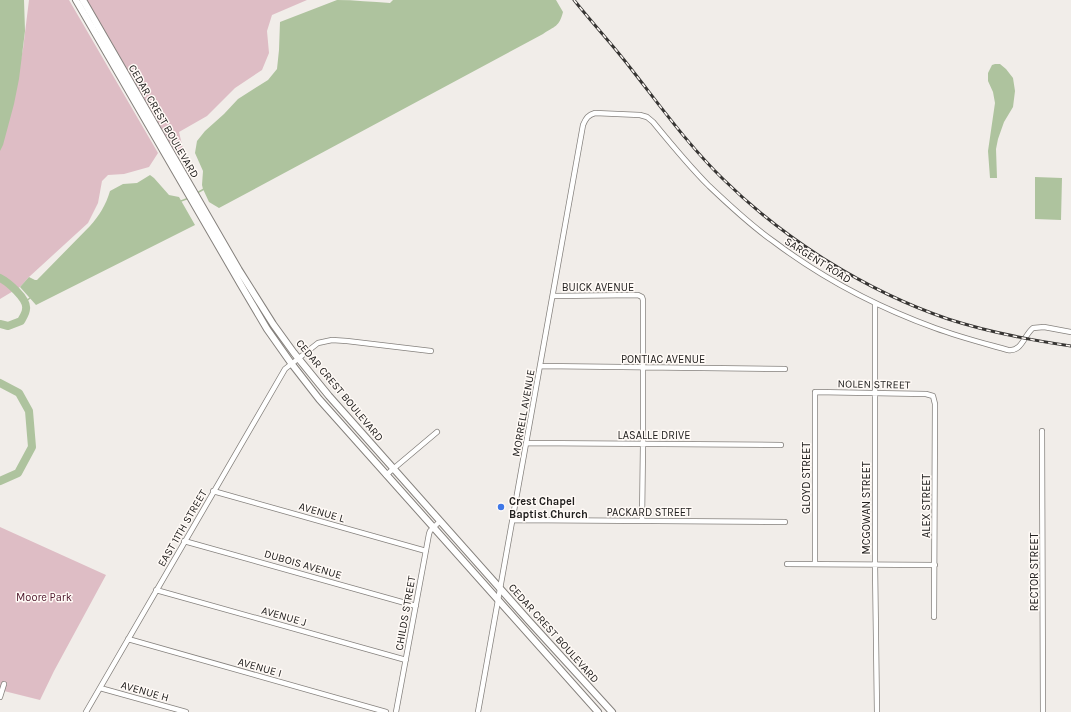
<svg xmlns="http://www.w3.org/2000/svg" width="1071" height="712" viewBox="0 0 1071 712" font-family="Karla,sans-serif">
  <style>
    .green { fill: #debdc5 }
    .water { fill: #aec39e }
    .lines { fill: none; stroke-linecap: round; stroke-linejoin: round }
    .stream { stroke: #aec39e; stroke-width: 1.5 }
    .river { stroke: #aec39e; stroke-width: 8 }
    .minor-casing { stroke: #85817d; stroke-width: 6 }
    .major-casing { stroke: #85817d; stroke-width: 8 }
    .minor { stroke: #fff; stroke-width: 4.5 }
    .major { stroke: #fff; stroke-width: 6 }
    .rail-casing { stroke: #373533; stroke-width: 3 }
    .rail { stroke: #fffaf6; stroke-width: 1.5; stroke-dasharray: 4.5; stroke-linecap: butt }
    .poi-dot { fill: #3f78e8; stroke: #fffaf6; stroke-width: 1.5 }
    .labels { text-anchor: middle; stroke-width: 3; stroke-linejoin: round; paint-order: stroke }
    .street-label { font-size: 11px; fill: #22201f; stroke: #fffaf6 }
    .poi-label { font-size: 11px; font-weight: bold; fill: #22201f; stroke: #fffaf6; text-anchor: start }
    .park-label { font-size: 11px; fill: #4e172c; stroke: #fffaf6 }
  </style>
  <rect width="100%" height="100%" fill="#f1ede9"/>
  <path class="green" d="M 29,0 L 69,0 L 158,153 L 149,167 L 124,174 L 108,175 L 102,181 L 98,203 L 88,223 L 29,277 L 20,287 L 0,299 L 0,132 L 8,118 L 23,49 Z
    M 87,0 L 307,0 L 272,15 L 267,31 L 269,53 L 262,70 L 235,88 L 207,116 L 179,132 L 183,149 L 177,155 Z
    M 0,527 L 106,575 L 54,671 L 40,700 L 0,690 Z"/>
  <path class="water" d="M 0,0 L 24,0 L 25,31 L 19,79 L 14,104 L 3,145 L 0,151 Z
    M 337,0 C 355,0 372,2 390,3 L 393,0 L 556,0 L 563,12 C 559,27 555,26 543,34 L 219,208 L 209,202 L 203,189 L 202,185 L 203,171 L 195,153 L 197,141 L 205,131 L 224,114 L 238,99 L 268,80 L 277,69 L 279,50 L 280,22 Z
    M 995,64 L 1000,64 L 1006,69 L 1013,78 L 1015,91 L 1013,107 L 1004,122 L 998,139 L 996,149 L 997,178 L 990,178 L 988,151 L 995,103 L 993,92 L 988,81 L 988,73 L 992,65 Z
    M 150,175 L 154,178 L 169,195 L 179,197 L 195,225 L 36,305 L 20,287 L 29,277 L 35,280 L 37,280 L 90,226 C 99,216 106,205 110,191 L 123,184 L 137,183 Z
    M 1035,177 L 1062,178 L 1061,220 L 1035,219 Z"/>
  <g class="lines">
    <path class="stream" d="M 197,193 L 204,189
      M 181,201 L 189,198
      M 25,302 L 30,298"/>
    <path class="river" d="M 0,278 C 8,282 28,299 26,309 C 26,313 23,317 21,321 L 8,326 L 0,324
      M 0,383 L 19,393 L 29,411 L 32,447 L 18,473 L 0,481"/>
    <defs>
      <path id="minor" d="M 553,296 L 638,295 L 642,297 L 643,300 L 643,444 L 642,521
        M 875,303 L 875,564 L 877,712
        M 541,366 L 785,369
        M 1042,431 L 1043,712
        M 526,443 L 781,445
        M 386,475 L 437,432
        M 213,491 L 426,551
        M 513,520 L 785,522
        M 184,541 L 416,606
        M 787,564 L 935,565
        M 815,564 L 815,392 L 926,394 L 933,396 L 935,404 L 934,617
        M 156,590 L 406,660
        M 128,639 L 386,712
        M 100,688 L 186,712
        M 0,697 L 4,684
        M 86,712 L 285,369 L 318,343 L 332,340 L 347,341 L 431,351
        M 396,712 L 429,534 L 430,531 L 440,521
        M 478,712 L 583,125 C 586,118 588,115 595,113 L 640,115 L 647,117 L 653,122 C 671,144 689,166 709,186 C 729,205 750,225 773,241 C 822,278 877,307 935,328 C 959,337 983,343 1008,350 C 1022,352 1024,335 1033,328 L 1044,327 L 1071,332"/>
      <path id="major" d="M 76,0 L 241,285 L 267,329 L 291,363 L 319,399 L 598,712
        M 83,0 L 239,270 L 273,324 L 294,353 L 329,396 L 529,621 L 612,712"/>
    </defs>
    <use href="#minor" class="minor-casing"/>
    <use href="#major" class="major-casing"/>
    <use href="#minor" class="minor"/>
    <use href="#major" class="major"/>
    <defs>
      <path id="rail" d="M 574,0 C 593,24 614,46 632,70 C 661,107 689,146 723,179 C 785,240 866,291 948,319 C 988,332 1030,340 1071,346"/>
    </defs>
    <use href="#rail" class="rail-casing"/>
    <use href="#rail" class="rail"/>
  </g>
  <circle class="poi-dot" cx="501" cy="507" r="4"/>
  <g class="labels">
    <g class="street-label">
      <text transform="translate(164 121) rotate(60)" y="4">CEDAR CREST BOULEVARD</text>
      <text transform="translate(818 260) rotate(32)" y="4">SARGENT ROAD</text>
      <text x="598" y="291">BUICK AVENUE</text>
      <text x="663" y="363">PONTIAC AVENUE</text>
      <text transform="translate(874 384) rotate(1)" y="4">NOLEN STREET</text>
      <text transform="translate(340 390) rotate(50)" y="4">CEDAR CREST BOULEVARD</text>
      <text transform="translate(523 413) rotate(-80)" y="4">MORRELL AVENUE</text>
      <text x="654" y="439">LASALLE DRIVE</text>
      <text transform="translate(806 478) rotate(-90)" y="4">GLOYD STREET</text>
      <text transform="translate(926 506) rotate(-90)" y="4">ALEX STREET</text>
      <text transform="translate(866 508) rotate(-90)" y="4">MCGOWAN STREET</text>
      <text transform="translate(322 512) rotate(16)" y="4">AVENUE L</text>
      <text x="649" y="516">PACKARD STREET</text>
      <text transform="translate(182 528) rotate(-60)" y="4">EAST 11TH STREET</text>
      <text transform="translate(303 564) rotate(16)" y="4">DUBOIS AVENUE</text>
      <text transform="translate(1034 572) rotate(-90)" y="4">RECTOR STREET</text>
      <text transform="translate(405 613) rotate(-80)" y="4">CHILDS STREET</text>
      <text transform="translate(284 616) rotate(16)" y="4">AVENUE J</text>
      <text transform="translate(554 633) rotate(48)" y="4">CEDAR CREST BOULEVARD</text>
      <text transform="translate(260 667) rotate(16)" y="4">AVENUE I</text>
      <text transform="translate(145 691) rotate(16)" y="4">AVENUE H</text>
    </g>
    <g class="poi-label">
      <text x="509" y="505">Crest Chapel<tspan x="509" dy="13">Baptist Church</tspan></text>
    </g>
    <g class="park-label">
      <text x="44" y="601">Moore Park</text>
    </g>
  </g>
</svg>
